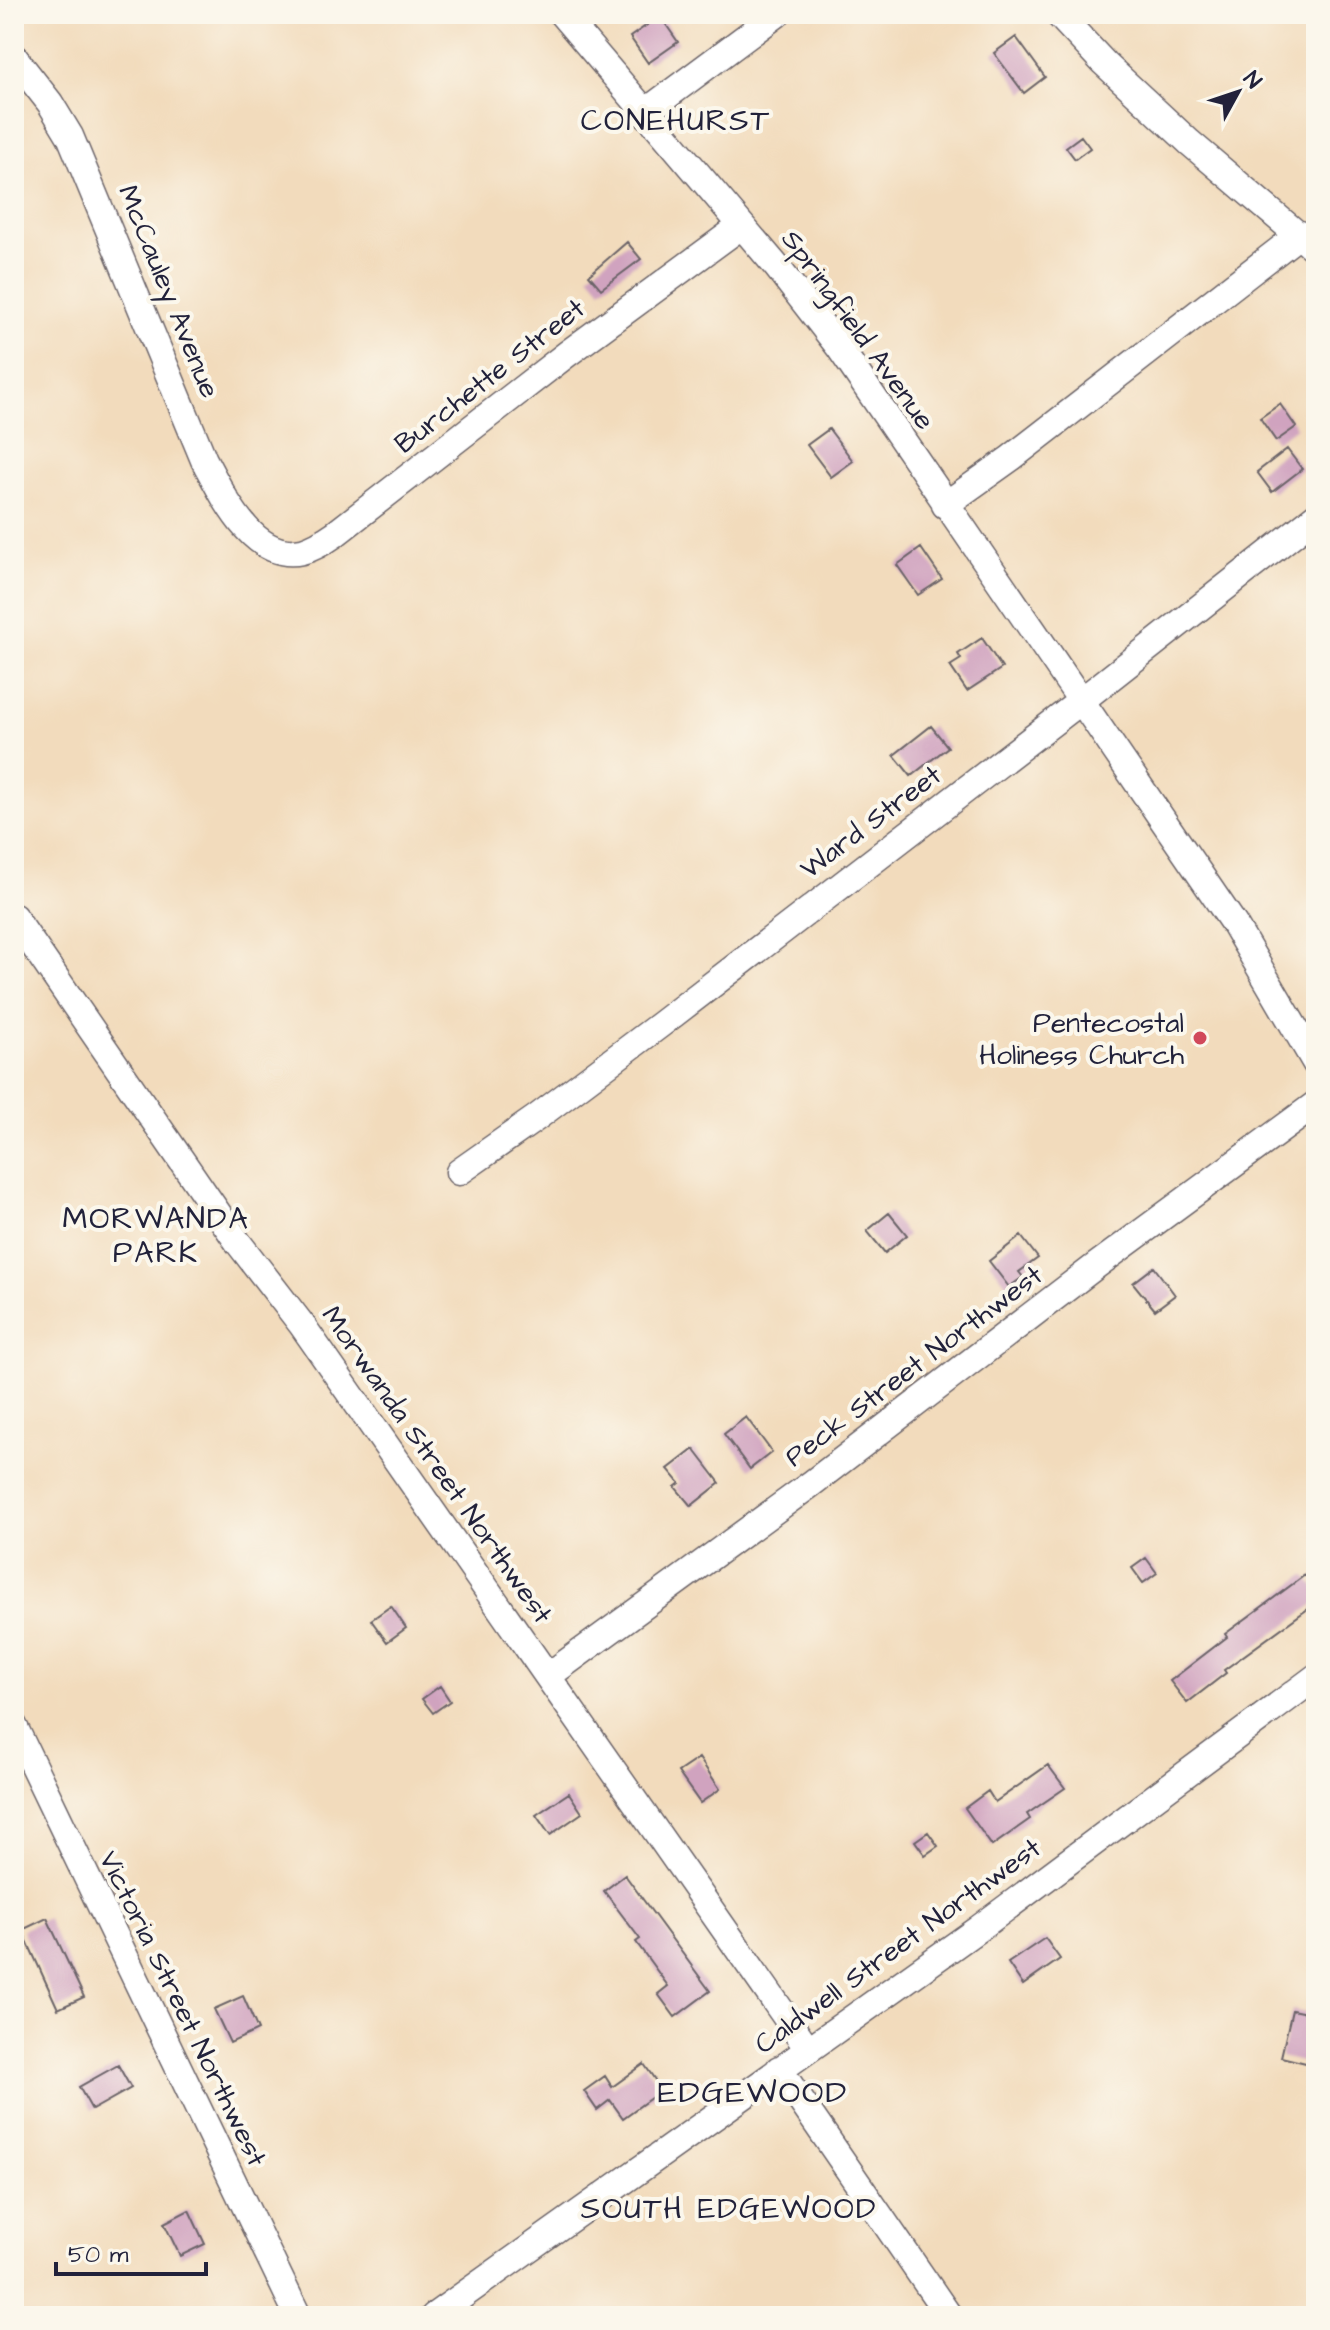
<svg xmlns="http://www.w3.org/2000/svg" width="1330" height="2330" viewBox="0 0 1330 2330" font-family="'Architects Daughter',sans-serif">
  <style>
    .building { fill: #d0a3bf }
    .lines { fill: none; stroke-linecap: round; stroke-linejoin: round }
    .minor-casing { stroke: #6b6368; stroke-width: 29 }
    .minor { stroke: #fff; stroke-width: 26 }
    .poi-dot { fill: #d1495b; stroke: #fbf7ec; stroke-width: 3 }
    .labels { text-anchor: middle; stroke-width: 8; stroke-linejoin: round; paint-order: stroke }
    .street-label { font-size: 28px; fill: #22223b; stroke: #fbf7ec }
    .poi-label { font-size: 28px; fill: #22223b; stroke: #fbf7ec; text-anchor: end }
    .neighbourhood-label { font-size: 30px; letter-spacing: 2px; fill: #22223b; stroke: #fbf7ec }
    .quarter-label { font-size: 32px; letter-spacing: 2px; fill: #22223b; stroke: #fbf7ec }
  </style>
  <rect width="100%" height="100%" fill="#fbf7ec"/>
  <filter id="ink" filterUnits="userSpaceOnUse"><feTurbulence type="fractalNoise" baseFrequency=".0125" numOctaves="2"/><feDisplacementMap in="SourceGraphic" scale="16" xChannelSelector="R" yChannelSelector="G"/><feConvolveMatrix kernelMatrix="1 2 1 2 8 2 1 2 1" color-interpolation-filters="sRGB"/></filter>
  <filter id="wash" filterUnits="userSpaceOnUse"><feTurbulence type="fractalNoise" baseFrequency=".006" numOctaves="4" result="noise"/><feDisplacementMap in="SourceGraphic" scale="32" xChannelSelector="R" yChannelSelector="G"/><feGaussianBlur stdDeviation="1.8" result="paint"/><feColorMatrix in="noise" values="0 0 0 0 0 0 0 0 0 0 0 0 0 0 0 0 0 1.4 0 .05"/><feComposite in="paint" operator="in"/></filter>
  <g filter="url(#wash)">
    <rect width="100%" height="100%" fill="#f2dbbc"/>
    <g id="blocks">
      <path class="building" d="M 660,16 L 678,42 L 648,63 L 630,37 Z
        M 1016,37 L 1045,77 L 1024,93 L 994,53 Z
        M 1081,136 L 1090,148 L 1075,159 L 1066,147 Z
        M 627,242 L 641,259 L 601,289 L 589,275 Z
        M 1280,404 L 1296,427 L 1276,441 L 1260,418 Z
        M 829,429 L 853,461 L 831,477 L 807,445 Z
        M 1287,449 L 1302,469 L 1272,492 L 1257,472 Z
        M 921,548 L 942,579 L 918,595 L 897,565 Z
        M 982,638 L 1002,668 L 967,691 L 950,666 L 961,659 L 958,654 Z
        M 931,726 L 948,747 L 911,776 L 894,755 Z
        M 889,1213 L 907,1235 L 885,1253 L 867,1231 Z
        M 1021,1236 L 1038,1258 L 1019,1272 L 1023,1277 L 1009,1287 L 989,1261 Z
        M 1154,1267 L 1175,1295 L 1155,1310 L 1133,1283 Z
        M 746,1417 L 772,1452 L 750,1469 L 724,1434 Z
        M 694,1449 L 720,1483 L 691,1506 L 675,1487 L 680,1483 L 668,1469 Z
        M 1146,1558 L 1157,1573 L 1143,1583 L 1132,1568 Z
        M 1305,1575 L 1316,1589 L 1316,1603 L 1224,1670 L 1226,1673 L 1187,1703 L 1170,1681 L 1227,1637 L 1225,1634 Z
        M 391,1606 L 406,1628 L 387,1642 L 371,1620 Z
        M 440,1686 L 450,1701 L 433,1713 L 422,1699 Z
        M 699,1758 L 720,1789 L 700,1803 L 678,1772 Z
        M 1048,1765 L 1065,1788 L 1027,1814 L 1030,1819 L 992,1846 L 965,1808 L 988,1791 L 995,1802 Z
        M 569,1793 L 582,1813 L 550,1835 L 536,1815 Z
        M 928,1832 L 938,1846 L 925,1855 L 915,1841 Z
        M 625,1875 L 710,1991 L 675,2017 L 658,1994 L 668,1986 L 636,1942 L 640,1939 L 604,1891 Z
        M 47,1918 L 84,1997 L 58,2009 L 22,1930 Z
        M 1045,1938 L 1060,1959 L 1023,1985 L 1008,1963 Z
        M 243,1996 L 258,2030 L 230,2043 L 214,2009 Z
        M 1292,2010 L 1316,2015 L 1316,2035 L 1310,2064 L 1281,2057 Z
        M 644,2064 L 662,2090 L 623,2118 L 610,2100 L 597,2110 L 584,2091 L 605,2076 L 612,2087 Z
        M 118,2065 L 131,2088 L 92,2110 L 79,2087 Z
        M 189,2210 L 205,2244 L 180,2256 L 164,2223 Z"/>
    </g>
  </g>
  <g filter="url(#ink)">
    <use href="#blocks" fill-opacity="0" stroke="#6b6368" stroke-width="2"/>
    <g class="lines">
      <defs>
        <path id="minor" d="M 562,14 L 777,267 L 839,347 L 1234,924 L 1316,1064
          M 1058,14 L 1104,63 L 1189,142 L 1316,250
          M 14,57 L 50,103 L 70,136 L 204,460 C 223,495 253,562 302,551 C 314,548 325,541 335,534 L 567,354 L 741,226
          M 644,113 L 777,14
          M 945,505 L 1011,458 L 1300,234
          M 14,917 L 237,1241 L 302,1325 L 808,2049
          M 459,1172 L 536,1118 L 661,1024 L 1081,701 L 1316,516
          M 548,1676 L 811,1484 L 1097,1265 L 1316,1104
          M 14,1726 L 298,2316
          M 779,2069 L 949,2316
          M 434,2316 L 978,1929 L 1316,1677"/>
      </defs>
      <use href="#minor" class="minor-casing"/>
      <use href="#minor" class="minor"/>
    </g>
  </g>
  <circle class="poi-dot" cx="1200" cy="1038" r="8"/>
  <g class="labels">
    <g class="street-label">
      <text transform="translate(170 291) rotate(68)" y="10">McCauley Avenue</text>
      <text transform="translate(859 329) rotate(54)" y="10">Springfield Avenue</text>
      <text transform="translate(489 375) rotate(-38)" y="10">Burchette Street</text>
      <text transform="translate(870 821) rotate(-37)" y="10">Ward Street</text>
      <text transform="translate(913 1365) rotate(-37)" y="10">Peck Street Northwest</text>
      <text transform="translate(438 1464) rotate(55)" y="10">Morwanda Street Northwest</text>
      <text transform="translate(897 1945) rotate(-36)" y="10">Caldwell Street Northwest</text>
      <text transform="translate(184 2008) rotate(64)" y="10">Victoria Street Northwest</text>
    </g>
    <g class="poi-label">
      <text x="1184" y="1032">Pentecostal<tspan x="1184" dy="32">Holiness Church</tspan></text>
    </g>
    <g class="neighbourhood-label">
      <text x="676" y="130">CONEHURST</text>
      <text x="156" y="1228">MORWANDA<tspan x="156" dy="34">PARK</tspan></text>
      <text x="729" y="2218">SOUTH EDGEWOOD</text>
    </g>
    <g class="quarter-label">
      <text x="753" y="2102">EDGEWOOD</text>
    </g>
  </g>
  <rect width="1330" height="2330" fill="none" stroke="#fbf7ec" stroke-width="48"/>
  <g transform="translate(1238 92) rotate(50)" stroke="#fbf7ec" stroke-width="6" paint-order="stroke">
  <path d="M0-6L14 30L0 20L-14 30Z" fill="#22223b"/>
  <text y="-12" font-size="22" font-weight="bold" text-anchor="middle" fill="#22223b">N</text>
  </g>
  <path d="M56 2262v12h150v-12" fill="none" stroke="#22223b" stroke-width="4"/>
  <text x="68" y="2262" font-size="24" fill="#22223b" stroke="#fbf7ec" stroke-width="6" paint-order="stroke">50 m</text>
</svg>
